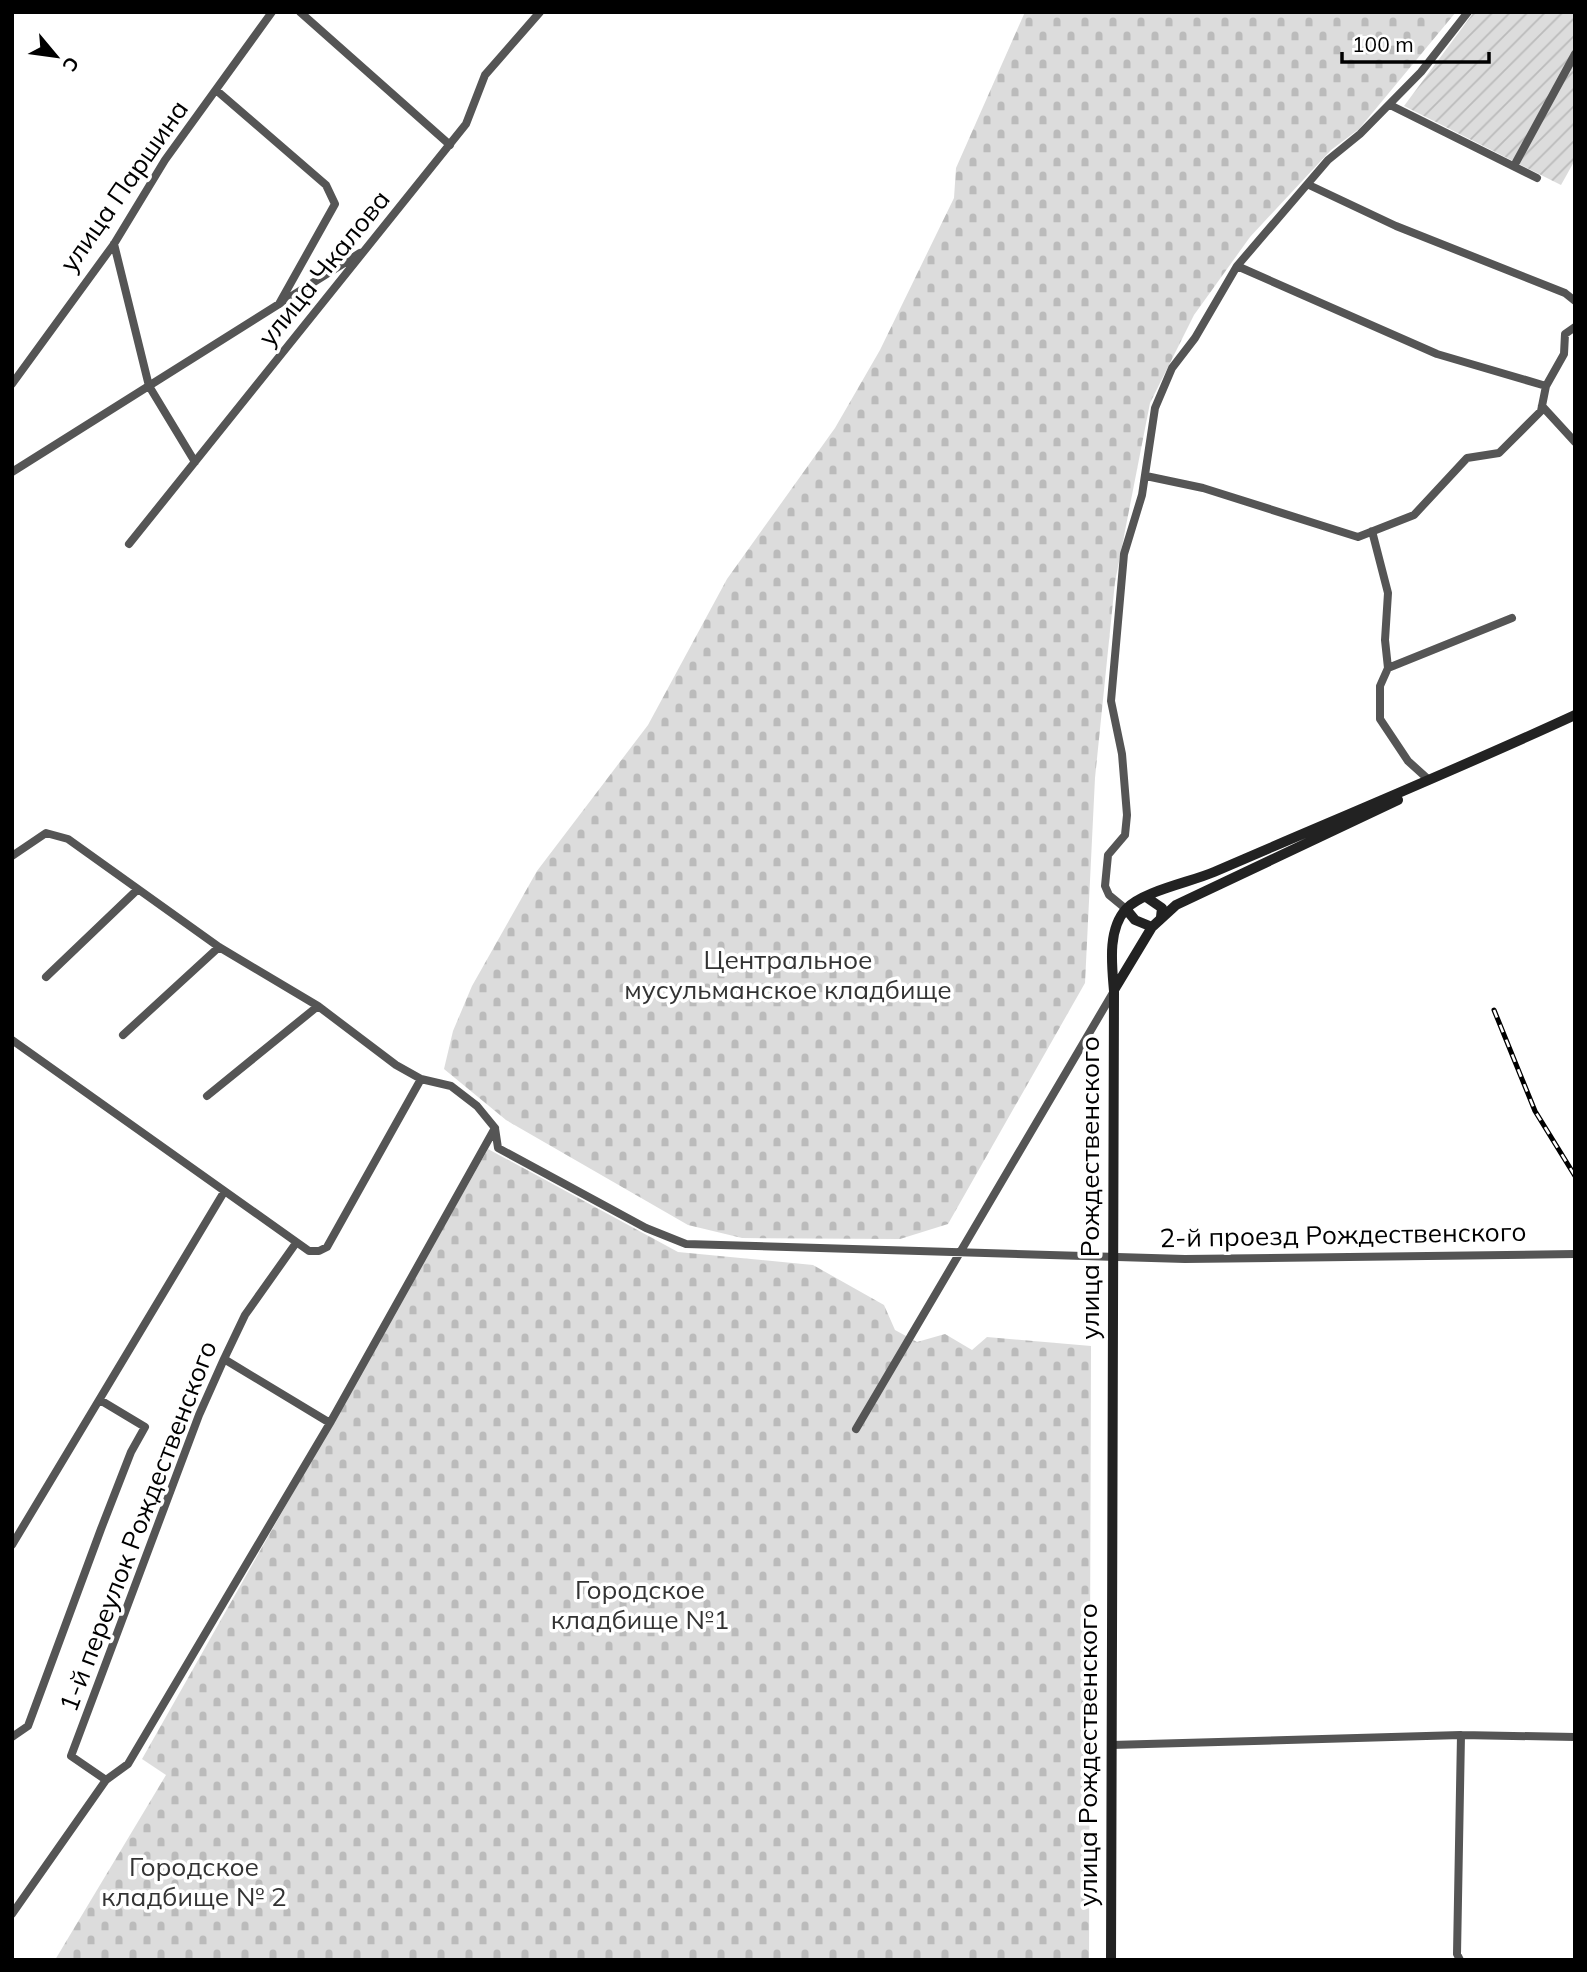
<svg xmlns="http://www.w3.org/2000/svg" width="1587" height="1972" viewBox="0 0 1587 1972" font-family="Mulish,sans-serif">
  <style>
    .cemetery { fill: url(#cemetery-stones) }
    .garden { fill: url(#garden-furrows) }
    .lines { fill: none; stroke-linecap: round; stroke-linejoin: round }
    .minor { stroke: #555; stroke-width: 8 }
    .secondary { stroke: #222; stroke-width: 10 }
    .rail-casing { stroke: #000; stroke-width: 5 }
    .rail { stroke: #fff; stroke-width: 2.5; stroke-dasharray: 8; stroke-linecap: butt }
    .labels { text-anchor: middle; stroke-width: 7; stroke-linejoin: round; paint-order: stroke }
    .street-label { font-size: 26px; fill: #000; stroke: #fff }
    .park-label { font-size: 26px; fill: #333; stroke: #fff }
  </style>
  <defs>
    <pattern id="cemetery-stones" width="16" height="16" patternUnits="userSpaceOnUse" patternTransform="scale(1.75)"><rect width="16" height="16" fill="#dcdcdc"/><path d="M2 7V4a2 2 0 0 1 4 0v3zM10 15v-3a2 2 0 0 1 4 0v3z" fill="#bbb"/></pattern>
    <pattern id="garden-furrows" width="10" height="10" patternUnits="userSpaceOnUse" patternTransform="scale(1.75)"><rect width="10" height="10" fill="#dcdcdc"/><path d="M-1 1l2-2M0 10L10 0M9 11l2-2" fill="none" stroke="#bbb"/></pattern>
  </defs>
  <rect width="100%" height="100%" fill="#fff"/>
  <path class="cemetery" d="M 1025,12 L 1456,12 L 1359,129 L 1331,150 L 1250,237 L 1194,315 L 1150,403 L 1115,582 L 1095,778 L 1085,983 L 948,1224 L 900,1239 L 742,1238 L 688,1225 L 506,1120 L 444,1069 L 453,1031 L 472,986 L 537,871 L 648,725 L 727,579 L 835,428 L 880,350 L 954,198 L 956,168 Z
    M 488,1149 L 678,1252 L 813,1265 L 884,1305 L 895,1330 L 917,1342 L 945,1334 L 972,1350 L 987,1337 L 1091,1346 L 1089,1960 L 55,1960 L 166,1775 L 142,1759 Z"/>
  <path class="garden" d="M 1474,12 L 1575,12 L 1575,160 L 1561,185 L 1404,106 Z"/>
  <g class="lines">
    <path class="minor" d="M 300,12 L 450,145
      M 216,90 L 326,185 L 335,204 L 279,304
      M 1390,105 L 1537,178
      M 1514,166 L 1575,54
      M 1309,185 L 1396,226 L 1565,293 L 1575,301
      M 114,244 L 149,386 L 195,462
      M 1237,266 L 1437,354 L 1546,386
      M 12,384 L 114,244 L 165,160 L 272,12
      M 1542,406 L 1575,442
      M 12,472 L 360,253
      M 1146,476 L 1203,488 L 1358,537 L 1414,515 L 1467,458 L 1499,453 L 1541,411 L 1546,386 L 1564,354 L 1565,334 L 1575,327
      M 1372,531 L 1388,593 L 1385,640 L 1388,668 L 1380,686 L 1380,719 L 1408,761 L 1429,780
      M 129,544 L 466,124 L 485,75 L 540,12
      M 1388,668 L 1512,618
      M 12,856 L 46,833 L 68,839 L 219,947 L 318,1006 L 396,1065 L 421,1079 L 451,1086 L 477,1106 L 495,1128 L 498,1148 L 646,1228 L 686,1244 L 1185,1259 L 1575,1254
      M 1126,909 L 1109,895 L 1105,886 L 1108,855 L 1125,835 L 1127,815 L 1122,754 L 1111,701 L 1124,554 L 1142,495 L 1155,408 L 1172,368 L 1195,338 L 1237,266 L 1328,160 L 1360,134 L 1421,72 L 1468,12
      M 46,977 L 137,890
      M 123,1035 L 219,947
      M 12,1040 L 309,1251 L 319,1251 L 327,1247 L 421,1079
      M 207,1096 L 318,1006
      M 296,1243 L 245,1315 L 224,1359 L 199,1415 L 71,1756 L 106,1780 L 128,1764 L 330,1423 L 495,1128
      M 224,1359 L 330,1423
      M 856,1429 L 1114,991
      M 12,1545 L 224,1192
      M 12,1737 L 28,1726 L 101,1529 L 131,1452 L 145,1427 L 100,1400
      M 1111,1745 L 1461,1735 L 1575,1737
      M 12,1914 L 106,1780
      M 1460,1960 L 1457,1954 L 1461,1735"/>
    <path class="secondary" d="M 1146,897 L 1162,908 L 1161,917
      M 1126,909 L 1135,920 L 1152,927
      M 1114,990 L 1152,927 L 1176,905 L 1398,800
      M 1111,1960 L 1114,991 C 1112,966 1107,930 1126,909 C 1143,891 1191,882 1214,872 C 1334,820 1456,770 1575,715"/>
    <defs>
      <path id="rail" d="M 1494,1010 L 1535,1111 L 1575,1176"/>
    </defs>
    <use href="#rail" class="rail-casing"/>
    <use href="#rail" class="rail"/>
  </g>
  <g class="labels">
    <g class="street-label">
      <text transform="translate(124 186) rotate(-55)" y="9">улица Паршина</text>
      <text transform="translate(324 268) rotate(-51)" y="9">улица Чкалова</text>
      <text transform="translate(1090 1188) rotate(-90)" y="9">улица Рождественского</text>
      <text transform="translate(1343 1235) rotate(-1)" y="9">2-й проезд Рождественского</text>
      <text transform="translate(138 1526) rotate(-69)" y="9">1-й переулок Рождественского</text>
      <text transform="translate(1088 1755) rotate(-90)" y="9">улица Рождественского</text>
    </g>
    <g class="park-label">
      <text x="788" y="969">Центральное<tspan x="788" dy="30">мусульманское кладбище</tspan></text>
      <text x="640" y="1599">Городское<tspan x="640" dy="30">кладбище №1</tspan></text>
      <text x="194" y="1876">Городское<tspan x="194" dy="30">кладбище № 2</tspan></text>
    </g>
  </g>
  <rect width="1587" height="1972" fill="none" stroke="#000000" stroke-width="28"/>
  <g transform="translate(56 56) rotate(119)" stroke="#ffffff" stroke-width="5" paint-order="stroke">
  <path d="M0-5L12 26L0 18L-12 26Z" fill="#000000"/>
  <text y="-10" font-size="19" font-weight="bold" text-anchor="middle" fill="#000000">С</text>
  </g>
  <path d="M1342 52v10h147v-10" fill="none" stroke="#000000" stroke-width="3.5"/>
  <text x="1352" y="52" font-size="21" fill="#000000" stroke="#ffffff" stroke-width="5" paint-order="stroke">100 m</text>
</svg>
